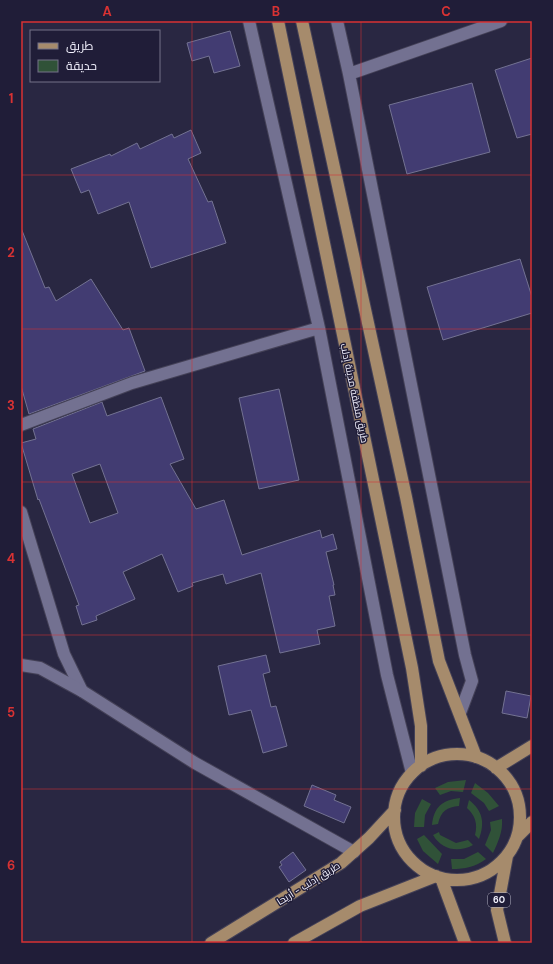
<svg xmlns="http://www.w3.org/2000/svg" width="553" height="964" viewBox="0 0 553 964" font-family="'DM Sans',Cairo,sans-serif">
  <style>
    .green { fill: #305238 }
    .building { fill: #423c72; stroke: #737292; fill-rule: evenodd }
    .lines { fill: none; stroke-linecap: round; stroke-linejoin: round }
    .minor-casing { stroke: #444157; stroke-width: 14 }
    .tertiary-casing { stroke: #444157; stroke-width: 14 }
    .primary-casing { stroke: #444157; stroke-width: 14 }
    .minor { stroke: #737191; stroke-width: 12 }
    .tertiary { stroke: #737191; stroke-width: 12 }
    .primary { stroke: #a68b6c; stroke-width: 12 }
    .grid { fill: none; stroke: #d83233; stroke-width: 1; stroke-opacity: 0.55 }
    .labels { text-anchor: middle; stroke-width: 3; stroke-linejoin: round; paint-order: stroke }
    .shield { fill: #201d38; stroke: #b4b3c3; stroke-width: 1 }
    .shield-label { font-size: 9px; font-weight: bold; fill: #f4f3ff }
    .street-label { font-size: 10px; fill: #f4f3ff; stroke: #201d38 }
    .neatline { fill: none; stroke: #d83233; stroke-width: 1.5 }
    .grid-label { font-size: 13px; text-anchor: middle; font-weight: bold; fill: #d83233 }
  </style>
  <rect width="100%" height="100%" fill="#292742"/>
  <path class="green" d="M 466,780 L 463,792 L 451,791 L 440,795 L 435,788 L 448,782 Z
    M 475,783 L 488,793 L 499,806 L 489,811 L 484,803 L 471,793 Z
    M 460,798 L 459,806 C 447,807 441,811 438,824 L 432,825 C 434,807 442,800 460,798 Z
    M 422,799 L 431,804 L 425,815 L 424,827 L 414,827 L 415,813 Z
    M 469,800 C 483,811 485,823 479,839 L 475,835 C 478,824 475,815 467,808 Z
    M 502,819 C 503,832 498,842 493,853 L 485,845 L 491,830 L 490,822 Z
    M 439,832 L 440,835 L 456,843 L 468,840 L 473,845 C 458,853 442,850 433,835 Z
    M 424,835 L 442,854 L 438,864 L 423,851 L 417,839 Z
    M 478,852 L 486,859 C 475,867 465,869 452,869 L 451,859 L 464,859 Z"/>
  <path class="building" d="M 230,31 L 240,66 L 214,73 L 209,56 L 192,61 L 187,43 Z
    M 532,58 L 532,134 L 517,138 L 495,70 Z
    M 472,83 L 490,152 L 407,174 L 389,105 Z
    M 191,130 L 201,153 L 188,159 L 208,202 L 212,201 L 226,243 L 151,268 L 129,202 L 98,214 L 89,190 L 81,193 L 71,169 L 110,154 L 111,156 L 137,143 L 140,149 L 172,134 L 174,138 Z
    M 21,228 L 45,288 L 49,287 L 56,301 L 91,279 L 123,330 L 129,328 L 145,371 L 29,414 L 21,386 Z
    M 520,259 L 532,297 L 532,313 L 443,340 L 427,287 Z
    M 279,389 L 299,480 L 259,489 L 239,398 Z
    M 161,397 L 184,459 L 170,464 L 196,509 L 224,500 L 242,555 L 320,530 L 322,538 L 333,534 L 337,549 L 326,552 L 334,585 L 333,585 L 335,595 L 329,596 L 335,626 L 317,630 L 320,644 L 280,653 L 261,573 L 226,584 L 223,574 L 192,583 L 193,586 L 178,592 L 162,554 L 123,572 L 135,599 L 96,616 L 97,620 L 82,625 L 76,606 L 79,605 L 39,499 L 38,500 L 21,443 L 36,439 L 33,429 L 102,402 L 107,416 ZM 100,464 L 118,513 L 90,523 L 72,474 Z
    M 266,655 L 270,672 L 263,674 L 271,707 L 276,706 L 287,746 L 263,753 L 251,710 L 229,715 L 218,666 Z
    M 506,691 L 531,696 L 527,718 L 502,713 Z
    M 312,785 L 336,795 L 334,800 L 351,807 L 344,823 L 304,806 Z
    M 293,852 L 306,870 L 289,882 L 279,867 L 282,865 L 280,862 Z"/>
  <g class="lines">
    <defs>
      <path id="minor" d="M 249,21 L 319,328 L 387,675 L 412,773
        M 337,21 L 349,74 L 465,655 L 472,681 L 460,713
        M 349,74 L 501,21
        M 21,425 L 132,383 L 319,328
        M 21,512 L 64,654 L 82,691"/>
      <path id="tertiary" d="M 21,665 L 40,668 L 82,691 L 195,763 L 354,852"/>
      <path id="primary" d="M 278,21 L 412,668 L 421,726 L 421,766
        M 302,21 L 406,497 L 439,661 L 476,757
        M394 817a63 63 0 1 1 126 0a63 63 0 1 1-126 0Z
        M 496,768 L 532,746
        M 517,837 L 532,822
        M 441,878 L 465,943
        M 211,943 L 341,863 L 369,838 L 395,810
        M 294,943 L 360,906 L 436,876
        M 505,943 L 497,910 L 507,856"/>
    </defs>
    <use href="#minor" class="minor-casing"/>
    <use href="#tertiary" class="tertiary-casing"/>
    <use href="#primary" class="primary-casing"/>
    <use href="#minor" class="minor"/>
    <use href="#tertiary" class="tertiary"/>
    <use href="#primary" class="primary"/>
  </g>
  <path class="grid" d="M 192,21 L 192,943M 361,21 L 361,943M 21,175 L 532,175M 21,329 L 532,329M 21,482 L 532,482M 21,635 L 532,635M 21,789 L 532,789"/>
  <g class="labels">
    <rect class="shield" x="488" y="893" width="22" height="14" rx="3"/>
    <g class="shield-label">
      <text x="499" y="903">60</text>
    </g>
    <g class="street-label">
      <text transform="translate(355 393) rotate(78)" y="4">طريق منطقة مدينة إدلب</text>
      <text transform="translate(308 883) rotate(-32)" y="4">طريق إدلب - أريحا</text>
    </g>
  </g>
  <rect width="553" height="964" fill="none" stroke="#201d38" stroke-width="44"/>
  <rect x="30" y="30" width="130" height="52" fill="#201d38" stroke="#757388"/>
  <rect x="38" y="43" width="20" height="6" fill="#a68b6c" stroke="#757388"/>
  <text x="66" y="50" font-size="12" fill="#f4f3ff">طريق</text>
  <rect x="38" y="60" width="20" height="12" fill="#305238" stroke="#757388"/>
  <text x="66" y="70" font-size="12" fill="#f4f3ff">حديقة</text>
  <rect x="22" y="22" width="509" height="920" class="neatline"/>
  <g class="grid-label">
    <text x="107" y="16">A</text>
    <text x="276" y="16">B</text>
    <text x="446" y="16">C</text>
    <text x="11" y="103">1</text>
    <text x="11" y="257">2</text>
    <text x="11" y="410">3</text>
    <text x="11" y="563">4</text>
    <text x="11" y="717">5</text>
    <text x="11" y="870">6</text>
  </g>
</svg>
